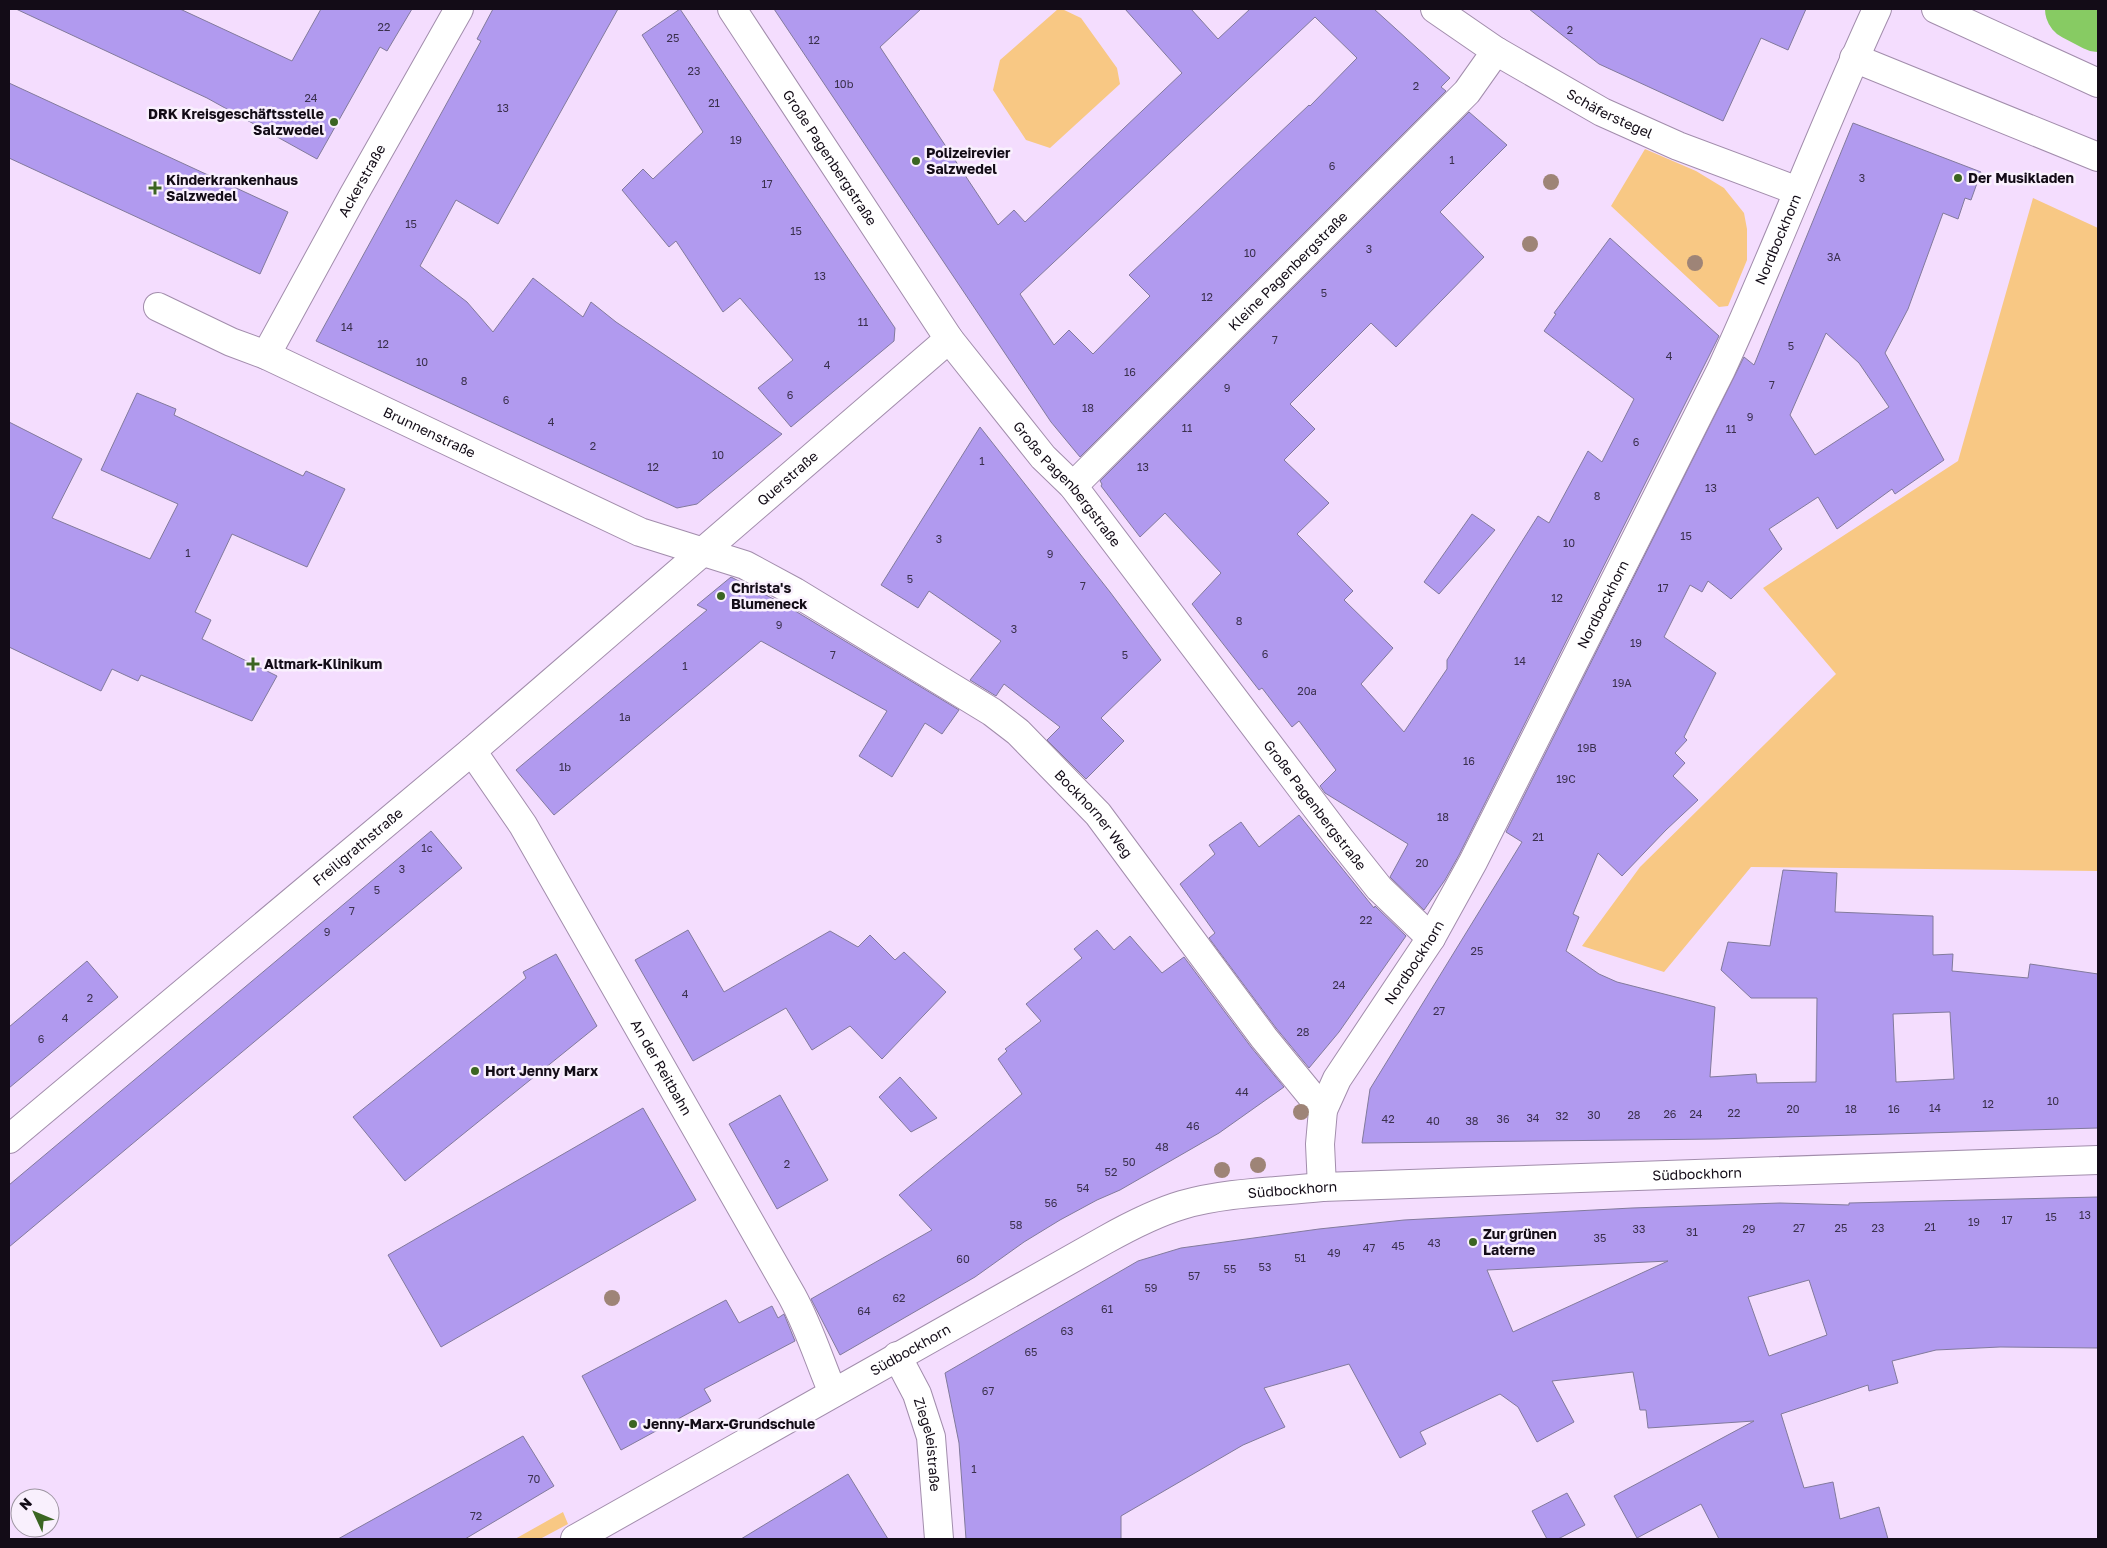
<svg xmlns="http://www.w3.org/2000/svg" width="2107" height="1548" viewBox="0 0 2107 1548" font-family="'Golos Text',sans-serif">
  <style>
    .green { fill: #f8c884 }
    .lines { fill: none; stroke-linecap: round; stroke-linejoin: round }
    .river { stroke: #87cb63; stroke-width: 64 }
    .building { fill: #b19aef; stroke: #827a9c; fill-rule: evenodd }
    .minor-casing { stroke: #a28dac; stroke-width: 30 }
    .minor { stroke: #fff; stroke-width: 28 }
    .tree { fill: #9e8477 }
    .poi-dot { fill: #3b6522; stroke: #f9f0fd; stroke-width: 2 }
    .labels { text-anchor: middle; stroke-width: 5; stroke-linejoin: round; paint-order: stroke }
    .number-label { font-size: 11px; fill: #3a304d }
    .street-label { font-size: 14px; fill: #130c17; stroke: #f9f0fd }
    .poi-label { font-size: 14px; font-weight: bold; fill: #130c17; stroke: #f9f0fd; text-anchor: start }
  </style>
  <rect width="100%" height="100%" fill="#f4ddfe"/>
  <path class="green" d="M 1058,9 L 1062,9 L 1081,18 L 1117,68 L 1120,84 L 1050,148 L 1026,140 L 993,90 L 1000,60 Z
    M 2071,9 L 2098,9 L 2098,26 Z
    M 1645,149 L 1696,171 L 1724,188 L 1744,213 L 1747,229 L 1747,260 L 1728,306 L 1719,307 L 1611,206 Z
    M 2033,198 L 2098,228 L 2098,871 L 1751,867 L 1664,972 L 1582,946 L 1640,867 L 1836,674 L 1763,588 L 1958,461 Z
    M 563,1512 L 568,1524 L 540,1539 L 515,1539 Z"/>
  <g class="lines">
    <path class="river" d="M 2077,9 L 2098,20"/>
  </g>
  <path class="building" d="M 16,9 L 180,9 L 292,61 L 321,9 L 412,9 L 387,51 L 380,47 L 317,159 L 207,98 Z
    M 493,9 L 618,9 L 498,224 L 456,200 L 420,266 L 467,302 L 493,332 L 533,278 L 583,317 L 591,302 L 616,322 L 782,434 L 697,504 L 677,508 L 316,341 L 481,41 L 477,39 Z
    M 680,9 L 895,328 L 894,341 L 791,427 L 758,388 L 793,360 L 740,298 L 723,312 L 676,241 L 669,247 L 622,190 L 643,169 L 653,179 L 703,132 L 642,35 Z
    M 774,9 L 921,9 L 880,47 L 998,225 L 1014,210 L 1025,222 L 1182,73 L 1125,9 L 1191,9 L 1218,39 L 1250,9 L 1374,9 L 1450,78 L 1441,87 L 1446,91 L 1080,457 L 1051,422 ZM 1315,17 L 1357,58 L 1310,106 L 1309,105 L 1129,275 L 1150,296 L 1093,354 L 1069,330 L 1054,345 L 1020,294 Z
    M 1529,9 L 1806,9 L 1788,50 L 1761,38 L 1723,121 L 1599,64 Z
    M 9,83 L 288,212 L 260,274 L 9,158 Z
    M 1469,112 L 1507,145 L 1440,212 L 1484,257 L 1396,347 L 1371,323 L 1290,404 L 1315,429 L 1284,460 L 1329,503 L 1297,534 L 1353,591 L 1344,600 L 1393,648 L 1361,684 L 1404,732 L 1447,669 L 1447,660 L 1538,516 L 1549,523 L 1588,451 L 1602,462 L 1634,399 L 1544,331 L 1556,314 L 1554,313 L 1610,238 L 1719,336 L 1459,855 L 1445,880 L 1424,910 L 1390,877 L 1408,844 L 1325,793 L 1320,786 L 1336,770 L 1299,721 L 1292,727 L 1262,688 L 1259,690 L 1192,604 L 1221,573 L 1165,513 L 1140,537 L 1101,486 L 1102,484 L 1100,481 Z
    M 1853,123 L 1981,172 L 1971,200 L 1965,198 L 1958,219 L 1943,213 L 1908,309 L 1885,353 L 1944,460 L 1895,494 L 1892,489 L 1837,529 L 1818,497 L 1769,529 L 1782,549 L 1731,599 L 1708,581 L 1702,592 L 1690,585 L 1664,637 L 1716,673 L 1684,737 L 1687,740 L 1675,753 L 1685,763 L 1673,776 L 1698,800 L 1666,830 L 1622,876 L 1598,853 L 1573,914 L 1579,917 L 1566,951 L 1599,974 L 1617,982 L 1715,1007 L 1710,1077 L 1756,1074 L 1757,1083 L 1816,1082 L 1817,998 L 1751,998 L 1721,970 L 1728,942 L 1770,946 L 1783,870 L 1837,873 L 1835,912 L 1933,916 L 1933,955 L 1953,954 L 1952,971 L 2028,978 L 2030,964 L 2098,974 L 2098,1128 L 1717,1139 L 1362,1143 L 1370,1089 L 1522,842 L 1506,832 L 1744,357 L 1754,365 ZM 1826,333 L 1859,363 L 1889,407 L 1815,455 L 1790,415 ZM 1950,1012 L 1954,1079 L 1896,1082 L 1893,1014 Z
    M 137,393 L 176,409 L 174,415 L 303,476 L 306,471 L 345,489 L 307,567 L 232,534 L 195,612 L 211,620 L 202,639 L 277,676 L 252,721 L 141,675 L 138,681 L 112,669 L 101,691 L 9,647 L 9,422 L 82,459 L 52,518 L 150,559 L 178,504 L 101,470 Z
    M 980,427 L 1110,592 L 1161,660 L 1101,718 L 1124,741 L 1086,779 L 1047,740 L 1060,727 L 1004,684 L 996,696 L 970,680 L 1001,641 L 929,591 L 918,608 L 881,585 Z
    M 1472,514 L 1495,530 L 1439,594 L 1424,582 Z
    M 731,577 L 787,606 L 959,710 L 942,734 L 925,723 L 892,777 L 859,756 L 887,711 L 761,641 L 554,815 L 516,770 L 707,610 L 697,605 Z
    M 1299,815 L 1374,908 L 1375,906 L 1406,936 L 1339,1032 L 1309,1068 L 1276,1028 L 1209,938 L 1215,933 L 1180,884 L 1215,854 L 1209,845 L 1241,822 L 1259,847 Z
    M 431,831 L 462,868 L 9,1247 L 9,1185 Z
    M 688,930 L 724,992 L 830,931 L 858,947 L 870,935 L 895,960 L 904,952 L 946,992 L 882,1059 L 850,1026 L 812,1050 L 786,1008 L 693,1061 L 635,960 Z
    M 1097,930 L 1114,950 L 1130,936 L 1162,973 L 1184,957 L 1251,1047 L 1284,1087 L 1219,1133 L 1120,1190 L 1097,1200 L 1060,1220 L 1024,1242 L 975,1277 L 840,1355 L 811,1299 L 932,1230 L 899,1195 L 1022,1094 L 998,1059 L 1007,1051 L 1005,1049 L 1041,1021 L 1026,1004 L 1082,958 L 1074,949 Z
    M 556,954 L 597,1026 L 405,1181 L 353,1117 L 526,978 L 523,972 Z
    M 87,961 L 118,997 L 9,1088 L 9,1027 Z
    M 900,1077 L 937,1118 L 911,1132 L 879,1097 Z
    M 780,1095 L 828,1180 L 777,1209 L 729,1124 Z
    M 643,1108 L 696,1200 L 441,1347 L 388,1255 Z
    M 2098,1197 L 2098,1348 L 2000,1347 L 1936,1350 L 1892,1361 L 1898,1383 L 1869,1391 L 1868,1385 L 1781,1414 L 1804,1488 L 1833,1482 L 1840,1519 L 1879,1507 L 1888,1539 L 1719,1539 L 1701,1504 L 1637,1538 L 1614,1496 L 1754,1421 L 1648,1428 L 1646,1410 L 1640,1410 L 1633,1372 L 1552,1381 L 1574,1422 L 1537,1442 L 1518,1407 L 1500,1394 L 1420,1432 L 1426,1444 L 1400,1458 L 1349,1364 L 1264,1388 L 1285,1427 L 1243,1445 L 1121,1516 L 1121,1539 L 966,1539 L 959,1443 L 945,1373 L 1138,1261 L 1181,1248 L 1319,1229 L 1404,1220 L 1632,1208 L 1780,1203 L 1849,1205 L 1849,1203 ZM 1668,1261 L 1513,1332 L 1487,1270 L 1528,1268 ZM 1809,1280 L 1827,1335 L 1769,1356 L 1748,1297 Z
    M 726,1300 L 739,1323 L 772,1306 L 778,1318 L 784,1314 L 795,1341 L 704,1389 L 711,1401 L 621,1450 L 582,1376 Z
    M 523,1436 L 554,1486 L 465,1539 L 338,1539 Z
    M 848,1474 L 888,1539 L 741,1539 Z
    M 1567,1493 L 1585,1525 L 1558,1539 L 1547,1539 L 1532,1511 Z"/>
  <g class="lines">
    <defs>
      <g id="minor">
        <path id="s1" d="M 732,9 L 949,339 L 1043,457 L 1073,486 L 1340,839 L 1379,888 L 1431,938"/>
        <path id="s2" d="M 1435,9 L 1496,51 L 1602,112 L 1678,146 L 1798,191"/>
        <path d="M 1936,9 L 2098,83"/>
        <path d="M 1854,58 L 2098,157"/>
        <path id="s3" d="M 158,307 L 231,342 L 266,355 L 640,532 L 745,565 L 795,592 L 992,712 L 1018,732 L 1098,814 L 1264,1038 L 1323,1110"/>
        <path id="s4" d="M 266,355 L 353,196 L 459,9"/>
        <path id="s5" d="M 1073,486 L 1467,92 L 1496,51"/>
        <path id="s6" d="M 472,751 L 523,825 L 792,1296 C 809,1327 819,1360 833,1393"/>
        <path id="s7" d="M 9,1139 L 472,751 L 949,339"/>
        <path id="s8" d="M 1322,1187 L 1320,1144 L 1323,1110 L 1337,1079 L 1431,938 L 1473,862 L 1721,370 C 1776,251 1822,128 1877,9"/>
        <path id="s9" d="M 897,1356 L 917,1394 L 931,1437 L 939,1539"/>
        <path id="s10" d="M 575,1539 L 1105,1240 C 1130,1226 1155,1213 1182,1205 C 1227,1192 1276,1192 1322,1187 L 2098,1160"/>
      </g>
    </defs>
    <use href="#minor" class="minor-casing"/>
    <use href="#minor" class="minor"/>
  </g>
  <g class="tree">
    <circle cx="1551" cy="182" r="8"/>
    <circle cx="1530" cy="244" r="8"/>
    <circle cx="1695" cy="263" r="8"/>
    <circle cx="1301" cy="1112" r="8"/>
    <circle cx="1258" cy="1165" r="8"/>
    <circle cx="1222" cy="1170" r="8"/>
    <circle cx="612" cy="1298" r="8"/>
  </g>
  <g class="poi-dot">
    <circle cx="334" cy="122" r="5"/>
    <circle cx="916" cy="161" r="5"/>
    <circle cx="1958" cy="178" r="5"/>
    <path d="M152.5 180.5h5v5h5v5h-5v5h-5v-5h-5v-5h5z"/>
    <circle cx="721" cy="596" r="5"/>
    <path d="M250.5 656.5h5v5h5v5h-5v5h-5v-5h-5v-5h5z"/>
    <circle cx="475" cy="1071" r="5"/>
    <circle cx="1473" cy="1242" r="5"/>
    <circle cx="633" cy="1424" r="5"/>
  </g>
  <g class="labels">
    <g class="number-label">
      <text x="384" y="31">22</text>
      <text x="1570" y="34">2</text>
      <text x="673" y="42">25</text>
      <text x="814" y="44">12</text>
      <text x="694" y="75">23</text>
      <text x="844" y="88">10b</text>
      <text x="1416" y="90">2</text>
      <text x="311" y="102">24</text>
      <text x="714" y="107">21</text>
      <text x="503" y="112">13</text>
      <text x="736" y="144">19</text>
      <text x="1452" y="164">1</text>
      <text x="1332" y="170">6</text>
      <text x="1862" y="182">3</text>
      <text x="767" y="188">17</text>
      <text x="411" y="228">15</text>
      <text x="796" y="235">15</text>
      <text x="1369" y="253">3</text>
      <text x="1250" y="257">10</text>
      <text x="1834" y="261">3A</text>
      <text x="820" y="280">13</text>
      <text x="1324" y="297">5</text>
      <text x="1207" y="301">12</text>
      <text x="863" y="326">11</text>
      <text x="347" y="331">14</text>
      <text x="1275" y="344">7</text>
      <text x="383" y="348">12</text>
      <text x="1791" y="350">5</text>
      <text x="1669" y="360">4</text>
      <text x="422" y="366">10</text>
      <text x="827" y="369">4</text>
      <text x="1130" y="376">16</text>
      <text x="464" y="385">8</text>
      <text x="1772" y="389">7</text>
      <text x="1227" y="392">9</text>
      <text x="790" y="399">6</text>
      <text x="506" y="404">6</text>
      <text x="1088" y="412">18</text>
      <text x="1750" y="421">9</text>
      <text x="551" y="426">4</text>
      <text x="1187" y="432">11</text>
      <text x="1731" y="433">11</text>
      <text x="1636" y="446">6</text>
      <text x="593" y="450">2</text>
      <text x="718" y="459">10</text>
      <text x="982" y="465">1</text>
      <text x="653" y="471">12</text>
      <text x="1143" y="471">13</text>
      <text x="1711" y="492">13</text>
      <text x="1597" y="500">8</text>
      <text x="1686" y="540">15</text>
      <text x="939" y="543">3</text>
      <text x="1569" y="547">10</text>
      <text x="188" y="557">1</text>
      <text x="1050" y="558">9</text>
      <text x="910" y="583">5</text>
      <text x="1083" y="590">7</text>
      <text x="1663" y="592">17</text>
      <text x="1557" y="602">12</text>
      <text x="1239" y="625">8</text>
      <text x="779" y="629">9</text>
      <text x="1014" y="633">3</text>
      <text x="1636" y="647">19</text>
      <text x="1265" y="658">6</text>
      <text x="833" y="659">7</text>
      <text x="1125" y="659">5</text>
      <text x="1520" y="665">14</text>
      <text x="685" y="670">1</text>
      <text x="1622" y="687">19A</text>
      <text x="1307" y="695">20a</text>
      <text x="625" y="721">1a</text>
      <text x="1587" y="752">19B</text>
      <text x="1469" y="765">16</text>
      <text x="565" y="771">1b</text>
      <text x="1566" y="783">19C</text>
      <text x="1443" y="821">18</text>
      <text x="1538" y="841">21</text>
      <text x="427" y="852">1c</text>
      <text x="1422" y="867">20</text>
      <text x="402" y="873">3</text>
      <text x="377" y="894">5</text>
      <text x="352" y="915">7</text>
      <text x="1366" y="924">22</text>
      <text x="327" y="936">9</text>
      <text x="1477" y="955">25</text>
      <text x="1339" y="989">24</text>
      <text x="685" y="998">4</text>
      <text x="90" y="1002">2</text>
      <text x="1439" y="1015">27</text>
      <text x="65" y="1022">4</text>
      <text x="1303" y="1036">28</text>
      <text x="41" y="1043">6</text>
      <text x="1242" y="1096">44</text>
      <text x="2053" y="1105">10</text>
      <text x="1988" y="1108">12</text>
      <text x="1935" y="1112">14</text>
      <text x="1793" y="1113">20</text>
      <text x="1851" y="1113">18</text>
      <text x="1894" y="1113">16</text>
      <text x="1734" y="1117">22</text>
      <text x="1670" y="1118">26</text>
      <text x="1696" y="1118">24</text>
      <text x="1594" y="1119">30</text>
      <text x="1634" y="1119">28</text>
      <text x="1562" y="1120">32</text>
      <text x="1533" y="1122">34</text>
      <text x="1388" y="1123">42</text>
      <text x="1503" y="1123">36</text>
      <text x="1433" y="1125">40</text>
      <text x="1472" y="1125">38</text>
      <text x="1193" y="1130">46</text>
      <text x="1162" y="1151">48</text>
      <text x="1129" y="1166">50</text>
      <text x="787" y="1168">2</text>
      <text x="1111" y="1176">52</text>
      <text x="1083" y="1192">54</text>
      <text x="1051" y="1207">56</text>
      <text x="2085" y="1219">13</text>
      <text x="2051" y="1221">15</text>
      <text x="2007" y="1224">17</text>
      <text x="1974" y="1226">19</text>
      <text x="1016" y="1229">58</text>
      <text x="1930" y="1231">21</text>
      <text x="1799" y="1232">27</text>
      <text x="1841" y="1232">25</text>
      <text x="1878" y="1232">23</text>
      <text x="1639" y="1233">33</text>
      <text x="1749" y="1233">29</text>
      <text x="1692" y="1236">31</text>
      <text x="1600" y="1242">35</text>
      <text x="1434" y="1247">43</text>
      <text x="1398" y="1250">45</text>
      <text x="1369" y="1252">47</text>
      <text x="1334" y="1257">49</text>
      <text x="1300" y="1262">51</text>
      <text x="963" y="1263">60</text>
      <text x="1265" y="1271">53</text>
      <text x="1230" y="1273">55</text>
      <text x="1194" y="1280">57</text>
      <text x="1151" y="1292">59</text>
      <text x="899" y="1302">62</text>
      <text x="1107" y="1313">61</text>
      <text x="864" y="1315">64</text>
      <text x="1067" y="1335">63</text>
      <text x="1031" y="1356">65</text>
      <text x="988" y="1395">67</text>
      <text x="974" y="1473">1</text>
      <text x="534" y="1483">70</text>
      <text x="476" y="1520">72</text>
    </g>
    <g class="street-label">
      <text dy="5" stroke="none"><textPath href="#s2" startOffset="204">Schäferstegel</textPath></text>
      <text dy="5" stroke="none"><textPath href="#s1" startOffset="178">Große Pagenbergstraße</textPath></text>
      <text dy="5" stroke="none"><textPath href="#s4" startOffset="199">Ackerstraße</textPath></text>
      <text dy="5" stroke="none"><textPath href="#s8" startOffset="1061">Nordbockhorn</textPath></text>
      <text dy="5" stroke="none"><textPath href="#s5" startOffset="304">Kleine Pagenbergstraße</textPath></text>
      <text dy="5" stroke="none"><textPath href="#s3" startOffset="299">Brunnenstraße</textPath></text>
      <text dy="5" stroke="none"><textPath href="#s7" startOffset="1021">Querstraße</textPath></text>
      <text dy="5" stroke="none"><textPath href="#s1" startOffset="582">Große Pagenbergstraße</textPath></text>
      <text dy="5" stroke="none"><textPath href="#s8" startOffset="656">Nordbockhorn</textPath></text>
      <text dy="5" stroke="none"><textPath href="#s1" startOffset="988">Große Pagenbergstraße</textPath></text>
      <text dy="5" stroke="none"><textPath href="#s3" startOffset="1074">Bockhorner Weg</textPath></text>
      <text dy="5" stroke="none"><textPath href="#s7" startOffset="455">Freiligrathstraße</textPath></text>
      <text dy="5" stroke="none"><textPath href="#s8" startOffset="251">Nordbockhorn</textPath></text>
      <text dy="5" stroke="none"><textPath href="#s6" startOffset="369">An der Reitbahn</textPath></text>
      <text dy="5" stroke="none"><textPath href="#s10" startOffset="1210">Südbockhorn</textPath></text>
      <text dy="5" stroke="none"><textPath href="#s10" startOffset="805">Südbockhorn</textPath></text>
      <text dy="5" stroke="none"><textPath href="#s10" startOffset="385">Südbockhorn</textPath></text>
      <text dy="5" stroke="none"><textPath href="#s9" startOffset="95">Ziegeleistraße</textPath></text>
    </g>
    <g class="poi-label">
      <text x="324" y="119" text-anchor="end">DRK Kreisgeschäftsstelle<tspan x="324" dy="16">Salzwedel</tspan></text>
      <text x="926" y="158">Polizeirevier<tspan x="926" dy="16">Salzwedel</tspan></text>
      <text x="1968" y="183">Der Musikladen</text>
      <text x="166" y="185">Kinderkrankenhaus<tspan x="166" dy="16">Salzwedel</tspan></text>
      <text x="731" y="593">Christa's<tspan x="731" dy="16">Blumeneck</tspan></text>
      <text x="264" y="669">Altmark-Klinikum</text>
      <text x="485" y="1076">Hort Jenny Marx</text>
      <text x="1483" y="1239">Zur grünen<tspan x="1483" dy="16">Laterne</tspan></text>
      <text x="643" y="1429">Jenny-Marx-Grundschule</text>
    </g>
  </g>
  <rect width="2107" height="1548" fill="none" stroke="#130c17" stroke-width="20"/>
  <g transform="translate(35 1513) rotate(314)"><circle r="24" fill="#f9f0fd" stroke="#9d95a1"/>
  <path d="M0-4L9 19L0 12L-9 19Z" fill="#3b6522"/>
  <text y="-8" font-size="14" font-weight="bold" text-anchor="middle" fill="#130c17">N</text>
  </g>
</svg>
